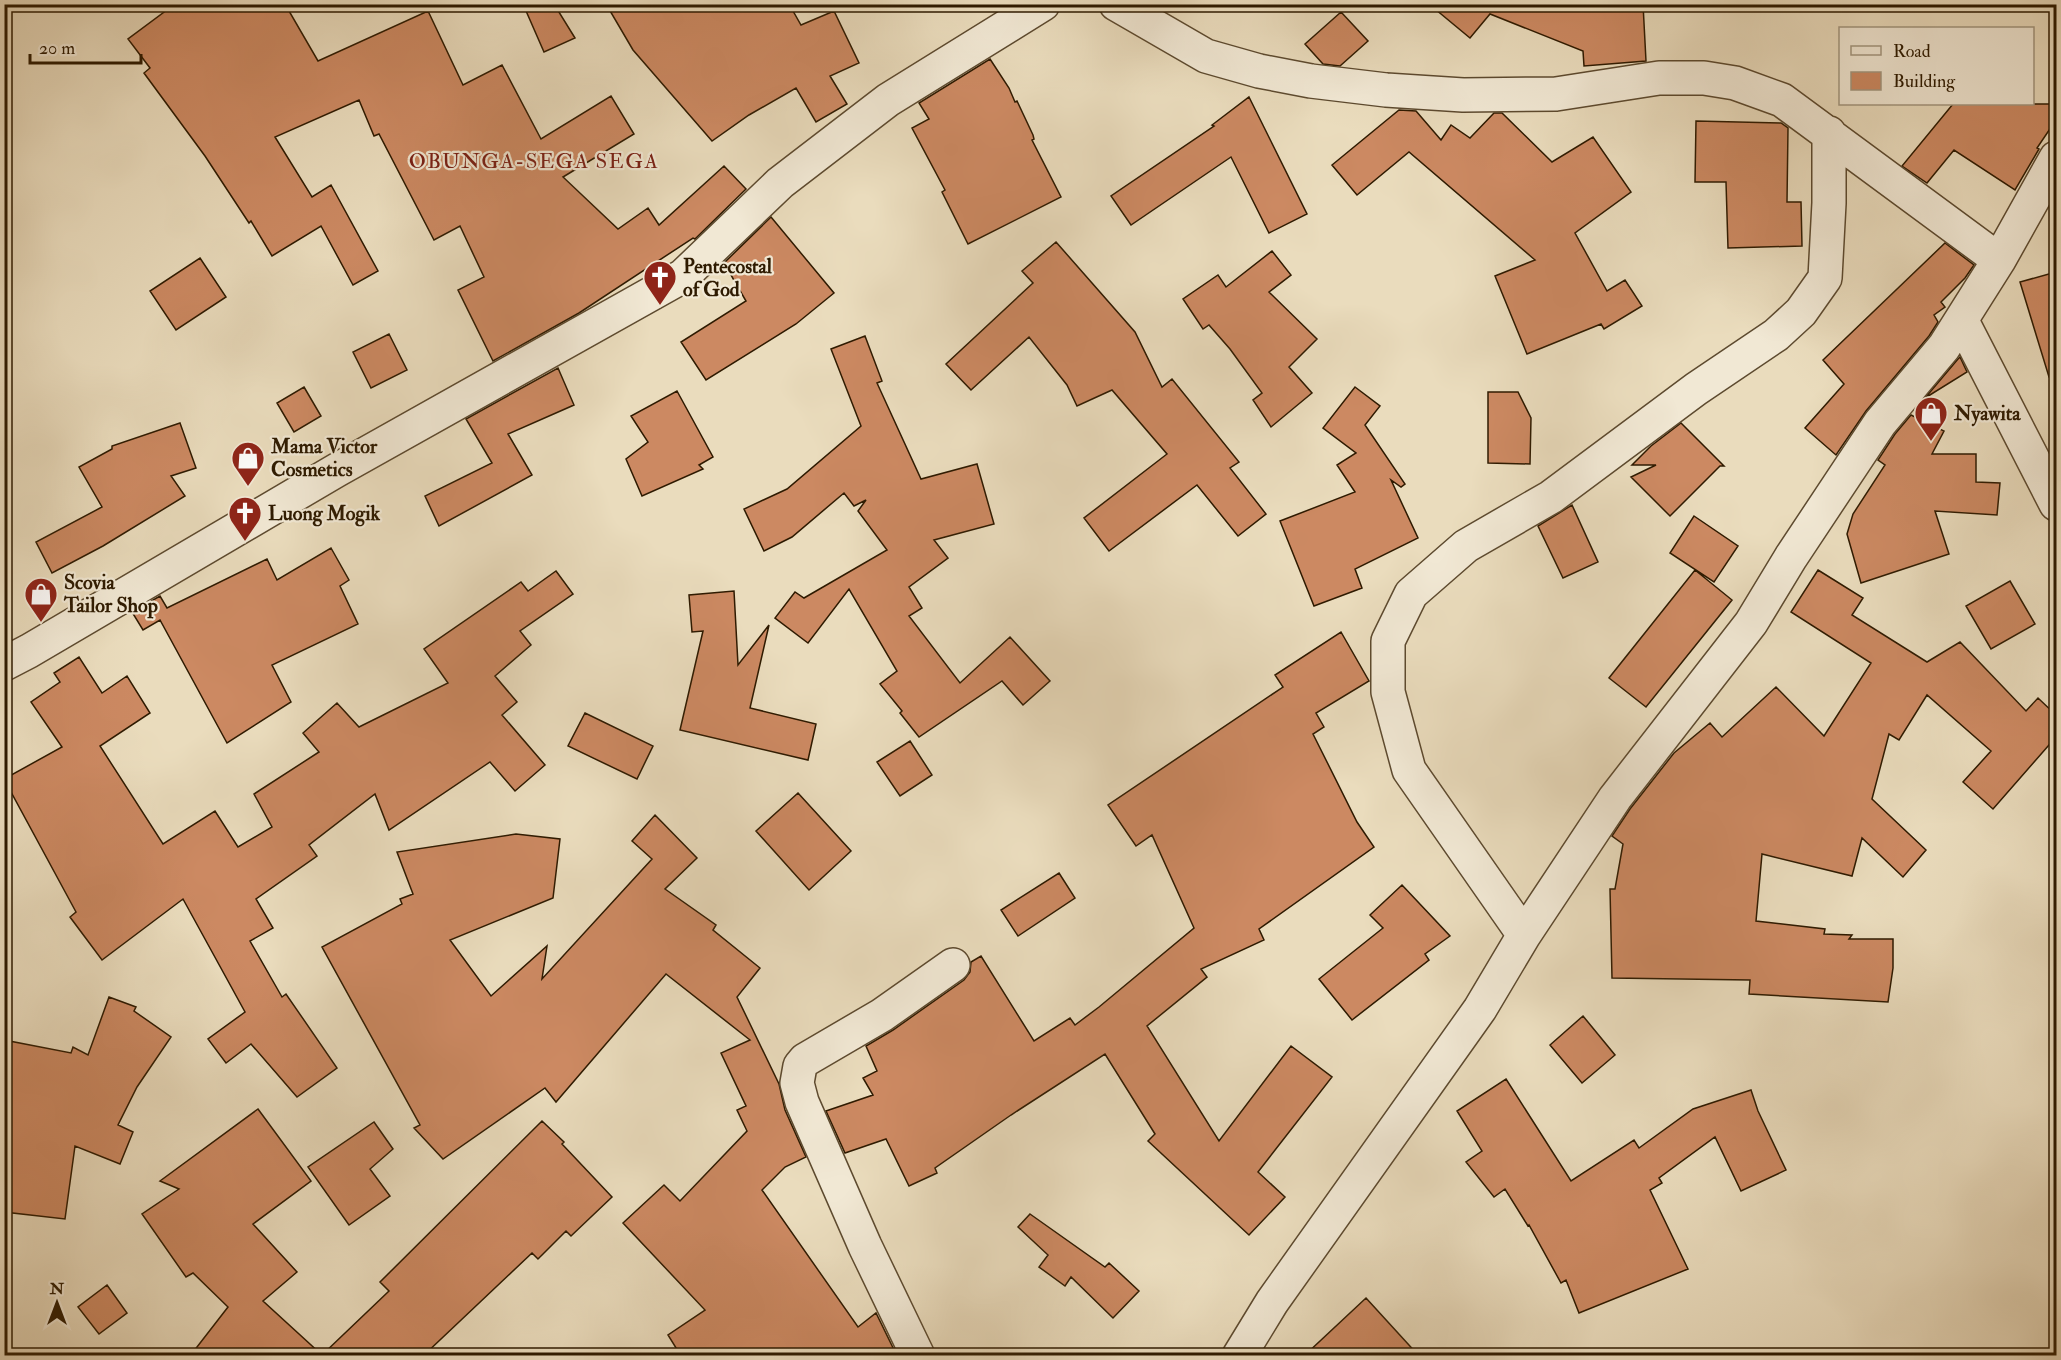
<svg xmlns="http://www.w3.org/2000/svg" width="2061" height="1360" viewBox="0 0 2061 1360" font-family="'IM FELL Double Pica',serif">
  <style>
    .building { fill: #cc8962; stroke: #2e1a00; stroke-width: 1.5 }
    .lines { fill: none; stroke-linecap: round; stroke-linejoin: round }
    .minor-casing { stroke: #5d4a2f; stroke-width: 36 }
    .minor { stroke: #f1e8d4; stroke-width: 33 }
    .labels { text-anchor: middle; stroke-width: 4.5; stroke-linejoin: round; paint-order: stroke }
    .poi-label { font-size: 20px; font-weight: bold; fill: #2e1a00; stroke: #f1e8d4; text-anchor: start }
    .neighbourhood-label { font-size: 21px; letter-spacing: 1.5px; fill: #7a1f14; stroke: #f1e8d4 }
  </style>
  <rect width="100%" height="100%" fill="#eadcbd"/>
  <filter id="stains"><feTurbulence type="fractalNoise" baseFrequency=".00333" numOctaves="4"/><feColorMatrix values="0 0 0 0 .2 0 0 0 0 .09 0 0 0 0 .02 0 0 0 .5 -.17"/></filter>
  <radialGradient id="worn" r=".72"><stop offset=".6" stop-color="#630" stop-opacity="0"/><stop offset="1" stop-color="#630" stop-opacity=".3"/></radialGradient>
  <path class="building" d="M 175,4 L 285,4 L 318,61 L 428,11 L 463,85 L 502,65 L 541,139 L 611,96 L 634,134 L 563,177 L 618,229 L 648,208 L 659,225 L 724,166 L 746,189 L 695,239 L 693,238 L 579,313 L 493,361 L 458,290 L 484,277 L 460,226 L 434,240 L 379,134 L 374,136 L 359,100 L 275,137 L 312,197 L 331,185 L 378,271 L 353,285 L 321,226 L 272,256 L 251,221 L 249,223 L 205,156 L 144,73 L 150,68 L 128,39 Z
    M 523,4 L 554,4 L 575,38 L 544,52 Z
    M 606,4 L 789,4 L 801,25 L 834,11 L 859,63 L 830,76 L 847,104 L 816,122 L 796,88 L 749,115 L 712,141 L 633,50 Z
    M 1429,4 L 1643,4 L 1646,61 L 1584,66 L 1583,51 L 1490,14 L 1470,38 Z
    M 1341,12 L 1368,41 L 1340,66 L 1323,64 L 1305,44 Z
    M 990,59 L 1009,88 L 1015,102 L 1017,101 L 1033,135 L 1034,139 L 1032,140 L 1061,197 L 968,244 L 942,192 L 945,190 L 912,128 L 929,119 L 919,103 Z
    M 1249,97 L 1307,214 L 1269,233 L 1231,157 L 1131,225 L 1111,196 L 1214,126 L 1212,125 Z
    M 1953,104 L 2056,104 L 2056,120 L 2037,148 L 2039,149 L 2015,190 L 1954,150 L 1927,183 L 1902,166 Z
    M 1399,110 L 1416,111 L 1441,140 L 1451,125 L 1470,138 L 1494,113 L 1502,113 L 1552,162 L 1593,137 L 1631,192 L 1575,233 L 1607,291 L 1625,280 L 1642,306 L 1604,329 L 1601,324 L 1527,354 L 1495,276 L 1535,260 L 1409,152 L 1357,195 L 1332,165 Z
    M 1696,121 L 1781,123 L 1788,128 L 1787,202 L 1801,202 L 1802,246 L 1728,248 L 1726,182 L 1695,182 Z
    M 771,217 L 834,293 L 796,324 L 706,380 L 681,342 L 746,301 L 724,263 Z
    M 1056,242 L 1135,332 L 1162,387 L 1172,379 L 1239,462 L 1230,468 L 1266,514 L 1238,536 L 1197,485 L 1109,551 L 1084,518 L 1167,454 L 1112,390 L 1077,406 L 1067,385 L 1029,337 L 971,390 L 946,364 L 1033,283 L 1022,271 Z
    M 1945,243 L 1974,265 L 1965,278 L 1941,302 L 1945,307 L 1934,315 L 1938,322 L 1929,336 L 1866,411 L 1836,455 L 1805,428 L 1844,384 L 1823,360 Z
    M 1272,251 L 1291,275 L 1269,292 L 1317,339 L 1289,367 L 1312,393 L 1271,427 L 1253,400 L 1262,393 L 1230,349 L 1209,325 L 1203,329 L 1183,299 L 1218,275 L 1226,287 Z
    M 200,258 L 226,297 L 176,330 L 150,291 Z
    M 2056,272 L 2056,376 L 2049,377 L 2020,282 Z
    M 389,334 L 407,370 L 371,388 L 353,352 Z
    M 865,336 L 882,381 L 877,383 L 921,479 L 977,464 L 994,524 L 934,540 L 948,558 L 909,587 L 922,608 L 909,616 L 960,683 L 1010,637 L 1050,681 L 1023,705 L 1002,681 L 919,737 L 900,713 L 902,711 L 880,684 L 897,671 L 849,589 L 808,643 L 775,618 L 795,592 L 804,598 L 887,550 L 858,511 L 866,500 L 854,506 L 844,493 L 792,537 L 764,551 L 744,509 L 787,489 L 861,426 L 831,349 Z
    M 1960,357 L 1967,372 L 1925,398 L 1958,359 Z
    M 558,368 L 574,405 L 508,434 L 532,475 L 439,526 L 425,496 L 492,463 L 466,419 Z
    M 304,387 L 321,416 L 294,432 L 277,403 Z
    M 1355,387 L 1380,406 L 1365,425 L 1405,484 L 1401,487 L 1391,480 L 1418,538 L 1355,569 L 1362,588 L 1314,606 L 1280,521 L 1355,492 L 1337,465 L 1356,453 L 1323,428 Z
    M 677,391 L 713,457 L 699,465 L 703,469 L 642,496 L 626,459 L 648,442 L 631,416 Z
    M 1488,392 L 1518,392 L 1531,418 L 1530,464 L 1488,463 Z
    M 1911,415 L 1944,431 L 1932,454 L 1976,454 L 1976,482 L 2000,483 L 1997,515 L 1935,511 L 1949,554 L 1861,583 L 1847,534 L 1853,514 L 1885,465 L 1878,460 L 1895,434 Z
    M 180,423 L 196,468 L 171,476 L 185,496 L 103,546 L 52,573 L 36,542 L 102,507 L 79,467 L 112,449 L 112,446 Z
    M 1681,423 L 1724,466 L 1720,466 L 1670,516 L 1631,477 L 1656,465 L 1632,465 L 1651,446 Z
    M 1572,505 L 1598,562 L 1563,578 L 1538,526 Z
    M 1694,516 L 1738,546 L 1714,582 L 1670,553 Z
    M 331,548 L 349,580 L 340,586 L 358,624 L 272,665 L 291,702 L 227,743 L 160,620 L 143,630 L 132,612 L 160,596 L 167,608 L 267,559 L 277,580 Z
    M 1695,570 L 1732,600 L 1646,707 L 1609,678 Z
    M 1818,570 L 1863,598 L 1852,615 L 1927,662 L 1960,642 L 2026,711 L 2038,698 L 2056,715 L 2056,737 L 1993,809 L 1963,782 L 1991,751 L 1927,695 L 1899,740 L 1889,734 L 1872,799 L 1926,850 L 1903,877 L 1862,838 L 1852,876 L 1762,854 L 1756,921 L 1825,929 L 1824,934 L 1852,935 L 1849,939 L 1893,939 L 1893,968 L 1888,1002 L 1749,994 L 1750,980 L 1612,978 L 1610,889 L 1615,889 L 1623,844 L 1612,836 L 1630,809 L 1674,753 L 1710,723 L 1722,737 L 1776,687 L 1824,736 L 1871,663 L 1791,612 Z
    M 556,571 L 573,594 L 520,631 L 531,645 L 495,676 L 517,702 L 502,715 L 545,765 L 515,791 L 490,762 L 389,830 L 375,794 L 309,845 L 317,856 L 256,899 L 273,928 L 250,941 L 282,997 L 286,994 L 337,1068 L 297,1097 L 251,1044 L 226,1063 L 208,1039 L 245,1012 L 183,899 L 102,960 L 70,917 L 76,912 L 4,779 L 62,747 L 31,702 L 60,682 L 54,673 L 79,657 L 102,693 L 127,676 L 150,713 L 100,746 L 163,844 L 215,811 L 238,847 L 272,827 L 254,794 L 319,752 L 303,733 L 337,703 L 359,727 L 448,683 L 424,649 L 521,582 L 528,591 Z
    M 2010,581 L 2035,624 L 1991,649 L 1966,606 Z
    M 734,591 L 738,665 L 769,625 L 750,708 L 816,724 L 808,760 L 680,730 L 703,631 L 692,632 L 689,595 Z
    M 1341,632 L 1369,681 L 1316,713 L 1324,727 L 1313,734 L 1357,822 L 1374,847 L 1259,929 L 1264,940 L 1201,969 L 1207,977 L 1147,1026 L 1219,1141 L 1291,1046 L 1332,1077 L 1258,1172 L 1285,1197 L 1249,1235 L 1148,1141 L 1155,1134 L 1105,1054 L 1011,1115 L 935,1168 L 937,1173 L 909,1186 L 886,1139 L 845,1153 L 826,1111 L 873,1095 L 863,1078 L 877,1071 L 866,1046 L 893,1030 L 964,980 L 970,972 L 971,962 L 981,956 L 1034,1041 L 1070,1018 L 1075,1025 L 1099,1007 L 1194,928 L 1152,835 L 1136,846 L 1108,805 L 1283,687 L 1275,675 Z
    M 585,713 L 653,746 L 637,779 L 568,746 Z
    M 910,741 L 932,775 L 900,796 L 877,762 Z
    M 798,793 L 851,851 L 809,890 L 756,831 Z
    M 655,815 L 697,858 L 665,889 L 716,925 L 713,930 L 760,968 L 737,997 L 779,1084 L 785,1110 L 806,1157 L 785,1167 L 762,1190 L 858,1327 L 876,1313 L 897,1356 L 681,1356 L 668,1335 L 705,1310 L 623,1223 L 664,1185 L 680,1201 L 747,1131 L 737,1110 L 746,1106 L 721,1053 L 750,1040 L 666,974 L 556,1102 L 545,1088 L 443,1159 L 414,1128 L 420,1125 L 322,947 L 402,904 L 400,899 L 413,894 L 397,852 L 516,834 L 560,839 L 553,898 L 450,940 L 491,996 L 547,946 L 542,979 L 652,859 L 632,841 Z
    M 1059,873 L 1075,898 L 1018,936 L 1001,910 Z
    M 1402,885 L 1450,936 L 1425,954 L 1429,960 L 1352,1020 L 1319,979 L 1383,928 L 1370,915 Z
    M 109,997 L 136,1007 L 134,1011 L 171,1037 L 137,1087 L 118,1125 L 133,1132 L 120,1164 L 75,1146 L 65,1219 L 4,1212 L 4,1040 L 71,1053 L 73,1047 L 88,1055 Z
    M 1583,1016 L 1615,1055 L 1582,1083 L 1550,1045 Z
    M 1506,1079 L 1571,1181 L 1634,1140 L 1639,1148 L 1693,1109 L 1751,1090 L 1758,1111 L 1786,1170 L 1741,1191 L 1715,1137 L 1659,1178 L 1662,1183 L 1650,1190 L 1688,1269 L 1579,1313 L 1566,1280 L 1561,1283 L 1529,1225 L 1528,1226 L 1505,1189 L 1494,1197 L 1466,1162 L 1482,1151 L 1457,1111 Z
    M 258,1109 L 311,1181 L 253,1224 L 297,1272 L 263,1301 L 322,1355 L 389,1291 L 380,1282 L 542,1121 L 564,1142 L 562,1144 L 612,1197 L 571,1236 L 566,1231 L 538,1259 L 532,1253 L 423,1356 L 190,1356 L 228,1307 L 193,1273 L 186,1277 L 142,1214 L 179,1189 L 160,1181 Z
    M 374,1122 L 393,1149 L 370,1169 L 390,1196 L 349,1225 L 308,1167 Z
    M 1030,1214 L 1105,1267 L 1109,1263 L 1139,1291 L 1113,1318 L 1071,1277 L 1065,1286 L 1039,1267 L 1048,1255 L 1018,1227 Z
    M 107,1285 L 127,1313 L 99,1334 L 78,1307 Z
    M 1366,1298 L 1419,1356 L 1304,1356 Z"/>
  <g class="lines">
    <defs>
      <path id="minor" d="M 1116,4 L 1206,56 L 1259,71 L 1311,81 L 1386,90 L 1463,95 L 1556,94 L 1659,78 L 1704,78 L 1735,83 L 1782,100 L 1999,260
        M 1962,321 L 2056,504
        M 4,664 L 29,651 L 337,470 L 683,276 L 780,183 L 888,100 L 1043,4
        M 1524,935 L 1409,770 L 1388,692 L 1388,641 L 1411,594 L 1466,546 L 1551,497 L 1696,389 L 1776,335 L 1801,312 L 1825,278 L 1829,203 L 1829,133
        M 918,1356 L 865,1246 L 802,1102 L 797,1083 L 800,1066 L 805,1060 L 882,1015 L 953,965
        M 1239,1356 L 1272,1302 L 1480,1009 L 1524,935 L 1615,798 L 1751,623 L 1791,557 L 1880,423 L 1944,347 L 1999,260 L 2056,158"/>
    </defs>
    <use href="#minor" class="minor-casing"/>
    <use href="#minor" class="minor"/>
  </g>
  <defs>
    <symbol id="church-pin" viewBox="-11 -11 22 30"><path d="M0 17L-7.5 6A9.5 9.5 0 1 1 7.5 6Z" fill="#8f2418" stroke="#f1e8d4"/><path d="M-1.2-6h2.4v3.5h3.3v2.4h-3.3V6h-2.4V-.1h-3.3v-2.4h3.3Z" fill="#fff"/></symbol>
    <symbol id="shop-pin" viewBox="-11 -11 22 30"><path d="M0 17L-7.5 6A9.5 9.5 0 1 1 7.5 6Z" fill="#8f2418" stroke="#f1e8d4"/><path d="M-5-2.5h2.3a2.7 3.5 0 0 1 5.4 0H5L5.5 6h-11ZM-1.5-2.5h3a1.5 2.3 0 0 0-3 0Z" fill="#fff"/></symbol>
  </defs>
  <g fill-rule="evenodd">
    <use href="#church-pin" x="641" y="258" width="38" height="52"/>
    <use href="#shop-pin" x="1912" y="394" width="38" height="52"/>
    <use href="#shop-pin" x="229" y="439" width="38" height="52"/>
    <use href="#church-pin" x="226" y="494" width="38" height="52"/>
    <use href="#shop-pin" x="22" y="575" width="38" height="52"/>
  </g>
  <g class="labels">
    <g class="poi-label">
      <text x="683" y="273">Pentecostal<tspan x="683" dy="23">of God</tspan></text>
      <text x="1954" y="420">Nyawita</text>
      <text x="271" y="453">Mama Victor<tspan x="271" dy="23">Cosmetics</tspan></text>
      <text x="268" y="520">Luong Mogik</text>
      <text x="64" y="589">Scovia<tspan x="64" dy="23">Tailor Shop</tspan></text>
    </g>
    <g class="neighbourhood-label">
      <text x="534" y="168">OBUNGA-SEGA SEGA</text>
    </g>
  </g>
  <rect width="2061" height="1360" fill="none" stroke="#eadcbd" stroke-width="24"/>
  <rect x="6" y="6" width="2049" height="1348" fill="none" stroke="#2e1a00" stroke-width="3"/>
  <rect x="12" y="12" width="2037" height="1336" fill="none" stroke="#2e1a00" stroke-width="1.5"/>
  <rect x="1839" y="27" width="195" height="78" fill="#f1e8d4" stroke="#a3967f" stroke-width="1.5"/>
  <rect x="1851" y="46" width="30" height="9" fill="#f1e8d4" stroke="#a3967f" stroke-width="1.5"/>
  <text x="1893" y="57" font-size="18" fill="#2e1a00">Road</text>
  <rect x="1851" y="72" width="30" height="18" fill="#cc8962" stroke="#a3967f" stroke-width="1.5"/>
  <text x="1893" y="87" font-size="18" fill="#2e1a00">Building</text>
  <g transform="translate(57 1303)" stroke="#f1e8d4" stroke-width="4.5" paint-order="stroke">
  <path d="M0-4.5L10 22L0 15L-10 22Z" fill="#2e1a00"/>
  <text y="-9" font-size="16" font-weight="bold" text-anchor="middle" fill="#2e1a00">N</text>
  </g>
  <path d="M30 54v9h111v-9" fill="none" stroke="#2e1a00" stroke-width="3"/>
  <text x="39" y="54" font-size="18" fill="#2e1a00" stroke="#f1e8d4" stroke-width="4.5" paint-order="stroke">20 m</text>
  <rect width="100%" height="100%" filter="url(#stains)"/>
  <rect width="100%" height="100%" fill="url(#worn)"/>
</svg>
